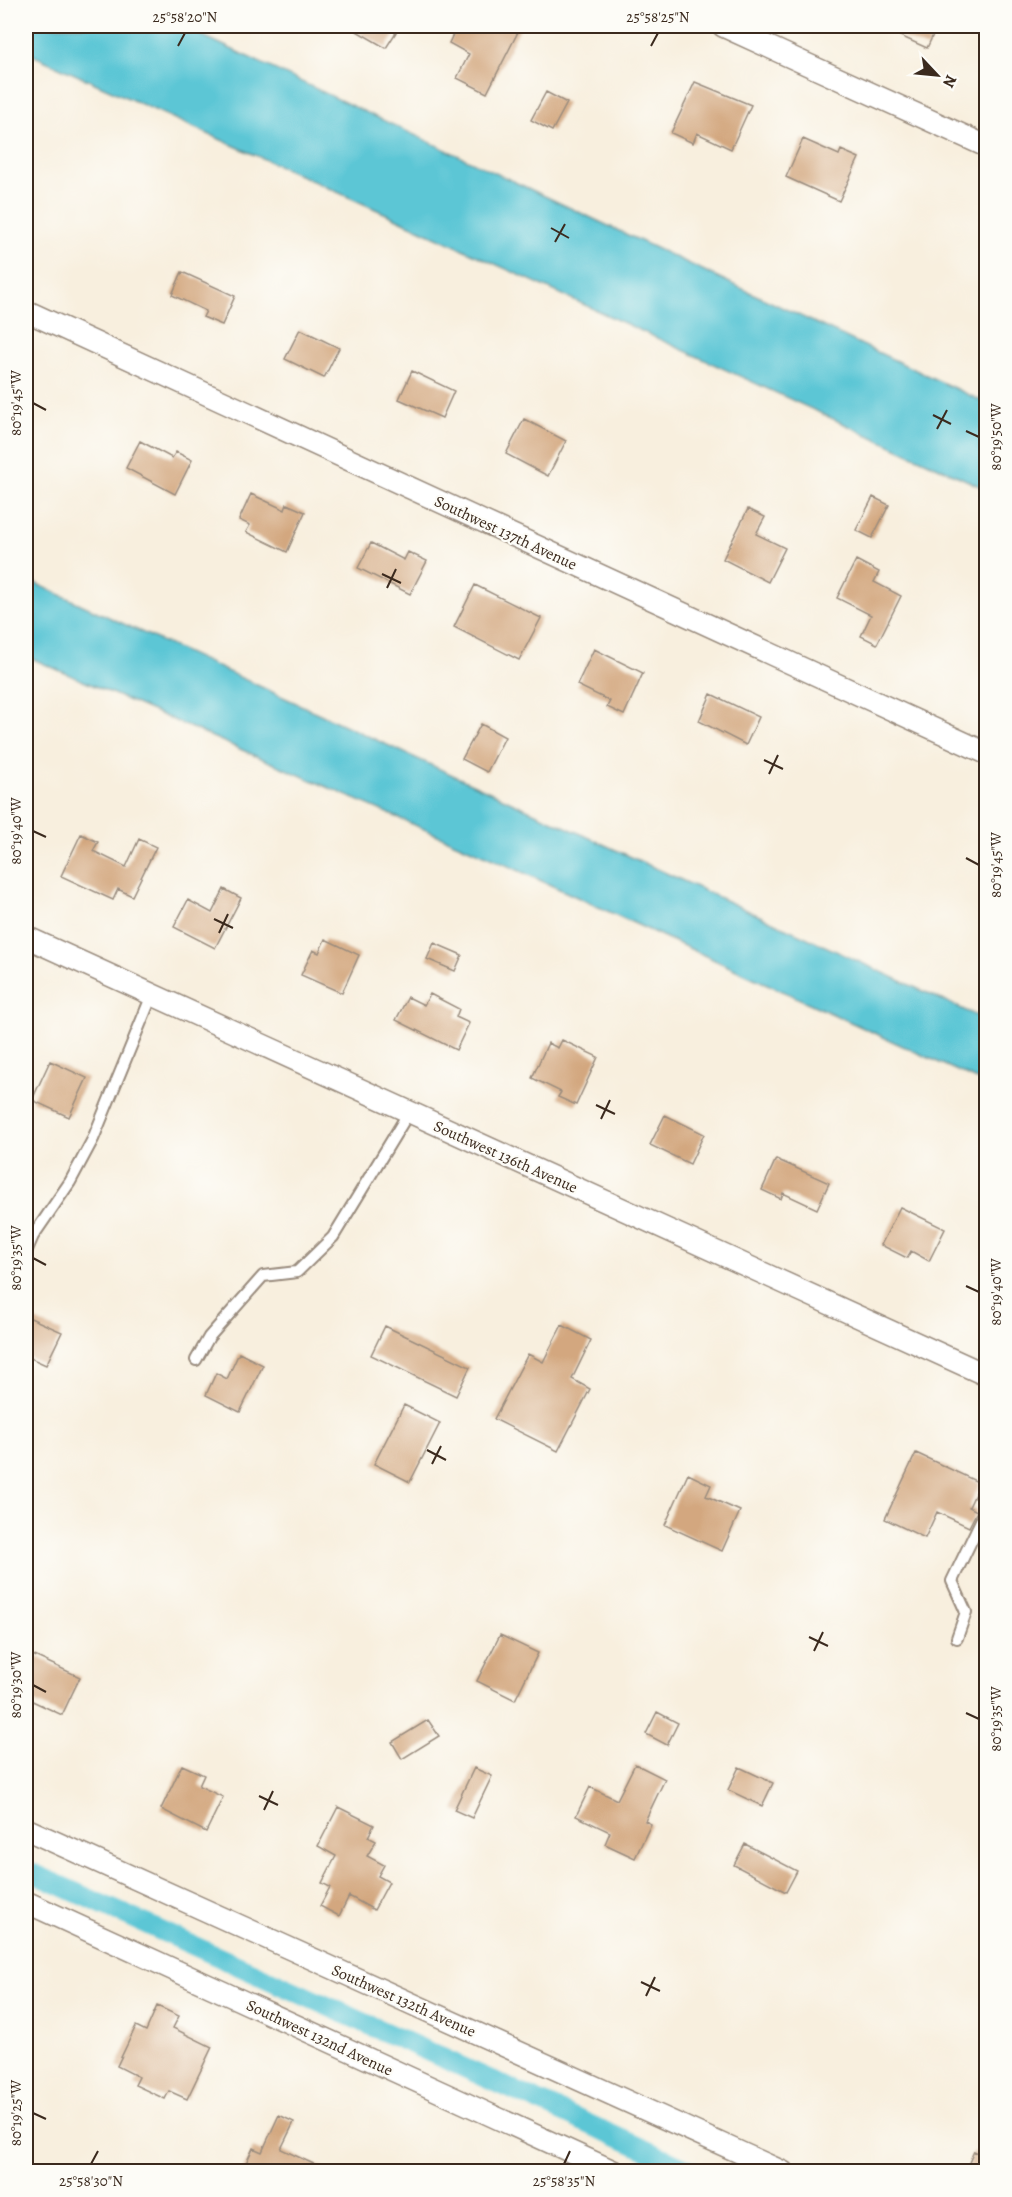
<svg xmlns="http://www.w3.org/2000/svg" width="1012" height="2197" viewBox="0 0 1012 2197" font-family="Alegreya,serif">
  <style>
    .water { fill: #5bc6d5; stroke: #4b787a; stroke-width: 1.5 }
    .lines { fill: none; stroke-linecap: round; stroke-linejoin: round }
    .canal { stroke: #5bc6d5; stroke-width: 20 }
    .building { fill: #d3a77f }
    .lane-casing { stroke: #9a8c7e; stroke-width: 14 }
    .street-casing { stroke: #9a8c7e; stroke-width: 24 }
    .lane { stroke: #fff; stroke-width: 10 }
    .street { stroke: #fff; stroke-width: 21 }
    .ticks { fill: none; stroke: #3b2a1e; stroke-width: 2 }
    .labels { text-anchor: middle; stroke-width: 4.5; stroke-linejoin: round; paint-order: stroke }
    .street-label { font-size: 16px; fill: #3b2a1e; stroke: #fdfcf7 }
    .neatline { fill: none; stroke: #3b2a1e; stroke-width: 2 }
    .ticks-label { font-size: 15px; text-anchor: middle; fill: #3b2a1e }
  </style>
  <rect width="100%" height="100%" fill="#fdfcf7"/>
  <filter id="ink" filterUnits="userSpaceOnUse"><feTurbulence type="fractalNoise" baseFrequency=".0167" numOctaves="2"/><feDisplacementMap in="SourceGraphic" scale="12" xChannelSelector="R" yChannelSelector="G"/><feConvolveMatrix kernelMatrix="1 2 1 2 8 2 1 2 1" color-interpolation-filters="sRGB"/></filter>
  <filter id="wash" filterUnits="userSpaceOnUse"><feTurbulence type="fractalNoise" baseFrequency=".008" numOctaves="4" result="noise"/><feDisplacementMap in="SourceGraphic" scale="24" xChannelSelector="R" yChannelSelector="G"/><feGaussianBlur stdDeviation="1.35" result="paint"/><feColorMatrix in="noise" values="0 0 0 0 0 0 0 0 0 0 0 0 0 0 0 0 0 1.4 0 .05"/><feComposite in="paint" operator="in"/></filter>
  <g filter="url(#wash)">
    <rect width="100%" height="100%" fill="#f8efde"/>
    <path class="water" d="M 26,26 L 182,26 L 986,403 L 986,489 L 382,212 L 32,55 L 26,48 Z
      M 26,579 L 986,1020 L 986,1084 L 509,866 L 26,656 Z"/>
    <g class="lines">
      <path class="canal" d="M 26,1870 L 695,2172"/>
    </g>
    <g id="blocks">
      <path class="building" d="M 348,26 L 400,26 L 386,48 Z
        M 457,26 L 521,26 L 487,93 L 457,78 L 469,54 L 449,43 Z
        M 878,26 L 937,26 L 927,48 Z
        M 695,82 L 751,105 L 731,149 L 697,133 L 693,143 L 671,133 Z
        M 546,92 L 567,103 L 552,131 L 531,120 Z
        M 803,139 L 839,155 L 841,150 L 859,158 L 839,201 L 786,177 Z
        M 182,272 L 235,296 L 222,325 L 203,317 L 206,311 L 172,295 Z
        M 300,329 L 339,348 L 324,378 L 285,359 Z
        M 412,371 L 454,391 L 442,418 L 399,399 Z
        M 524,419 L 566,441 L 548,476 L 506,454 Z
        M 140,441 L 172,458 L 176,452 L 192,460 L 175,494 L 126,468 Z
        M 251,494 L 285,510 L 287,504 L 305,512 L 287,552 L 246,532 L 250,525 L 239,520 Z
        M 873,497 L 889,505 L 872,538 L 856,530 Z
        M 748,509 L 765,517 L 756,534 L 785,548 L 768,582 L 723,559 Z
        M 371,543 L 404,560 L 408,552 L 427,561 L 410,594 L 358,568 Z
        M 856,560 L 879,572 L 874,582 L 901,596 L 877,644 L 861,636 L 871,615 L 837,598 Z
        M 475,585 L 541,618 L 519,660 L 454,627 Z
        M 594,649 L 643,673 L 624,715 L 607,707 L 610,701 L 577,685 Z
        M 711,694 L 759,717 L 746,745 L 699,721 Z
        M 481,724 L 505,737 L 487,772 L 462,759 Z
        M 81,834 L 98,842 L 93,851 L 126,867 L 139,839 L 156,847 L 132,896 L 118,889 L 113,900 L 61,876 Z
        M 224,889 L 241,898 L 215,948 L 174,927 L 188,900 L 212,913 Z
        M 325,939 L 359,955 L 342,993 L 301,975 L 313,950 L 319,953 Z
        M 434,943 L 462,955 L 455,971 L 427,959 Z
        M 430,994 L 459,1009 L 456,1017 L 469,1023 L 456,1050 L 396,1020 L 408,997 L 424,1005 Z
        M 562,1040 L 598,1057 L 576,1105 L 558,1097 L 561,1092 L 532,1078 L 548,1043 L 558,1048 Z
        M 50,1061 L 87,1078 L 69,1117 L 32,1100 Z
        M 665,1115 L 704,1134 L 690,1164 L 650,1145 Z
        M 776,1159 L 829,1183 L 817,1209 L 783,1193 L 781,1199 L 762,1190 Z
        M 900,1207 L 945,1229 L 929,1261 L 911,1251 L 907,1258 L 881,1245 Z
        M 26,1316 L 62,1332 L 46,1365 L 26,1356 Z
        M 562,1325 L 591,1340 L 572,1379 L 590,1389 L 558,1451 L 494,1419 L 528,1354 L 543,1362 Z
        M 385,1326 L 470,1367 L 456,1396 L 371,1355 Z
        M 239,1353 L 263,1365 L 240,1412 L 206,1395 L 216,1373 L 227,1379 Z
        M 404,1405 L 440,1423 L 410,1482 L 374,1464 Z
        M 916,1453 L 980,1483 L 969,1507 L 977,1511 L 969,1527 L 937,1512 L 925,1538 L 885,1519 Z
        M 688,1474 L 711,1485 L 706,1496 L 740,1511 L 722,1551 L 665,1525 Z
        M 500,1635 L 538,1653 L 515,1700 L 477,1681 Z
        M 26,1652 L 80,1677 L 62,1715 L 26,1698 Z
        M 657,1712 L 678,1723 L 667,1745 L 646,1734 Z
        M 428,1720 L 439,1736 L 402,1759 L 392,1742 Z
        M 635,1764 L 665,1779 L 645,1821 L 651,1824 L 635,1858 L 605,1844 L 610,1832 L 576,1816 L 590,1787 L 617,1800 Z
        M 182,1765 L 204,1775 L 199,1786 L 223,1797 L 206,1832 L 161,1809 Z
        M 739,1767 L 773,1783 L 762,1806 L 728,1790 Z
        M 474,1768 L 492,1776 L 472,1818 L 454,1810 Z
        M 338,1807 L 374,1825 L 368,1837 L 376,1841 L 367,1856 L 384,1865 L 378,1876 L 389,1882 L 374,1910 L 349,1896 L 339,1916 L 320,1906 L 330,1887 L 322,1883 L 336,1856 L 318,1846 Z
        M 745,1844 L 797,1871 L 786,1892 L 734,1865 Z
        M 157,2006 L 179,2016 L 173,2028 L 212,2047 L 187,2099 L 169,2091 L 165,2099 L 135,2085 L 139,2077 L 117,2066 L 136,2026 L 146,2031 Z
        M 279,2115 L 294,2122 L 281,2149 L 331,2172 L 242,2172 L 253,2148 L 262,2152 Z
        M 974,2151 L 987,2157 L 987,2172 L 965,2172 Z"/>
    </g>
  </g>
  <g filter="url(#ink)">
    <use href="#blocks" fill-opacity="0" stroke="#9a8c7e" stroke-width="1.5"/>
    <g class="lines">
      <defs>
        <path id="lane" d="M 26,1252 L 33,1236 L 70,1182 L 93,1139 L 152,995
          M 196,1360 L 209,1337 L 263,1276 L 297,1272 L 333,1237 L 409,1112
          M 957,1638 L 966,1612 L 952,1581 L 986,1510"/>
        <path id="street" d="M 723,26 L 986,146
          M 26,311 L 986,753
          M 26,937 L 986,1375
          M 26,1829 L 783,2172
          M 26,1902 L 615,2172"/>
      </defs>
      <use href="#lane" class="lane-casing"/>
      <use href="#street" class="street-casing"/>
      <use href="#lane" class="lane"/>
      <use href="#street" class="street"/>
    </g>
  </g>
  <path class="ticks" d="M 178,46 L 185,33M 651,46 L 658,33M 551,228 L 569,238M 555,242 L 565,224M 33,403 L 46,410M 933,415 L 951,424M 937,429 L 947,410M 966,431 L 979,437M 382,574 L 401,583M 387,588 L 396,569M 764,760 L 783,769M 769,774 L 778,755M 33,831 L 46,837M 966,858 L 979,865M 214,919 L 233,928M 219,933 L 228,914M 596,1105 L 615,1114M 601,1119 L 610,1100M 33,1258 L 46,1265M 966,1286 L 979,1292M 427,1450 L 446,1460M 432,1464 L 441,1446M 809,1637 L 828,1646M 814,1651 L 823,1632M 33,1685 L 46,1692M 966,1713 L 979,1719M 259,1796 L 278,1805M 264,1810 L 273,1791M 641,1982 L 660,1991M 646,1996 L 655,1977M 33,2113 L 46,2119M 91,2164 L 98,2151M 564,2164 L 570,2151"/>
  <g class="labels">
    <g class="street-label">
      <text transform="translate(506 532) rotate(25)" y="6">Southwest 137th Avenue</text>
      <text transform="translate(506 1156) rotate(24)" y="6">Southwest 136th Avenue</text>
      <text transform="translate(404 2000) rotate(24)" y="6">Southwest 132th Avenue</text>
      <text transform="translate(320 2037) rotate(25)" y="6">Southwest 132nd Avenue</text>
    </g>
  </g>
  <rect width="1012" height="2197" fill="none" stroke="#fdfcf7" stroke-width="66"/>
  <g transform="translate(937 75) rotate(116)" stroke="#fdfcf7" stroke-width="4.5" paint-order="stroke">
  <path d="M0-4.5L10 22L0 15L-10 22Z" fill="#3b2a1e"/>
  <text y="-9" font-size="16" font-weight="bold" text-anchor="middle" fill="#3b2a1e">N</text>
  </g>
  <rect x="33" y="33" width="946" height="2131" class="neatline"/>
  <g class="ticks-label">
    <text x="185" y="22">25°58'20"N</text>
    <text x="658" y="22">25°58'25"N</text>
    <text transform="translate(16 403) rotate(-90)" y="5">80°19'45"W</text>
    <text transform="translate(996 437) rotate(-90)" y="5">80°19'50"W</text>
    <text transform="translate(16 831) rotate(-90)" y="5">80°19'40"W</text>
    <text transform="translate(996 865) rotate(-90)" y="5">80°19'45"W</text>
    <text transform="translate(16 1258) rotate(-90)" y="5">80°19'35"W</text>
    <text transform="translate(996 1292) rotate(-90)" y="5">80°19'40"W</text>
    <text transform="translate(16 1685) rotate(-90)" y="5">80°19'30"W</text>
    <text transform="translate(996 1719) rotate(-90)" y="5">80°19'35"W</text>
    <text transform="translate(16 2113) rotate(-90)" y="5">80°19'25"W</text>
    <text x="91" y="2186">25°58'30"N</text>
    <text x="564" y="2186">25°58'35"N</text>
  </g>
</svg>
